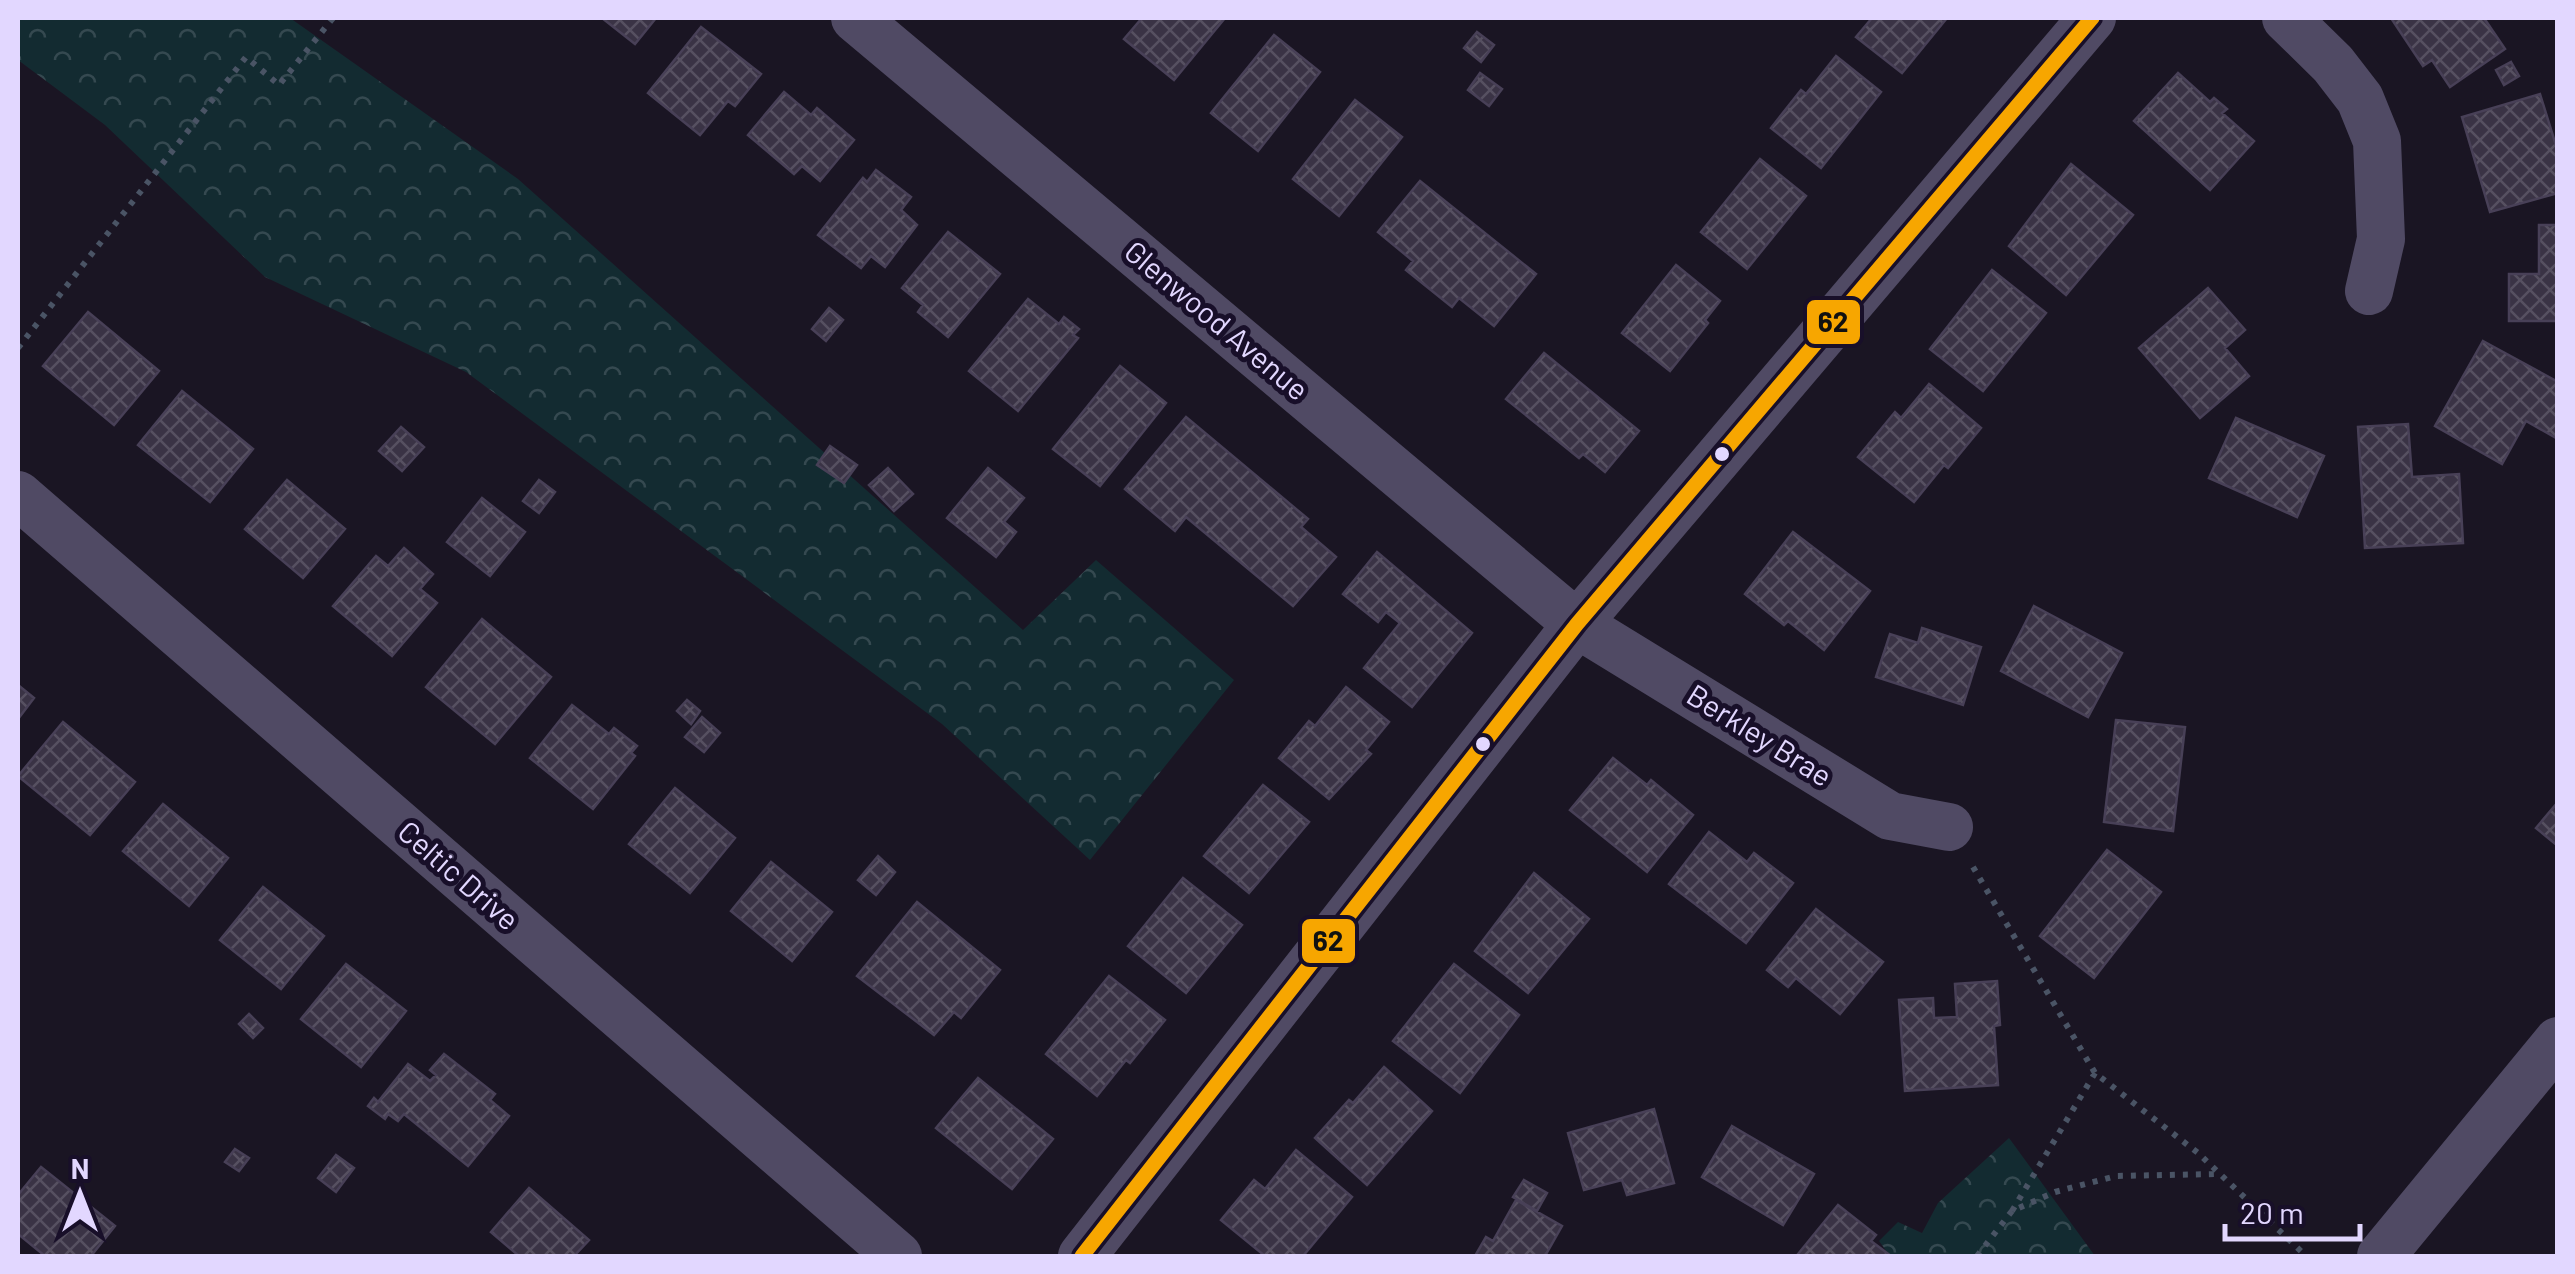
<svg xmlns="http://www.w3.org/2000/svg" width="2575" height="1274" viewBox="0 0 2575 1274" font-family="Barlow,sans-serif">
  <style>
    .forest { fill: url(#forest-crowns) }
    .building { fill: url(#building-cross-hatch); stroke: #484057; stroke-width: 2.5 }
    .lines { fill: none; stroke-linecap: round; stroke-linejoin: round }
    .path { stroke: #4a5465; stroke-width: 6; stroke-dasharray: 5 8; stroke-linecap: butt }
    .minor { stroke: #504a64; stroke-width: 48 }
    .bus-1-casing { stroke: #180f29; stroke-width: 22 }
    .bus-1 { stroke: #f7a600; stroke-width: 15 }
    .bus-dot { fill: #e2d7ff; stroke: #180f29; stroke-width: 4 }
    .labels { text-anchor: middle; stroke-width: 10; stroke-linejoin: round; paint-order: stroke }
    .street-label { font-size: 30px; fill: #e2d7ff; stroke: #180f29 }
    .line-badge { stroke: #180f29; stroke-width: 4 }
    .pale-badge-label { font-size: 28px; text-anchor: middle; font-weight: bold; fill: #111 }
  </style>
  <defs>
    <pattern id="forest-crowns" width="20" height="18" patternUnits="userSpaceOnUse" patternTransform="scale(2.5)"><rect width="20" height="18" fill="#132b31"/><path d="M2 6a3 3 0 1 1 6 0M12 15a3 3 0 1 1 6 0" fill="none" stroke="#354950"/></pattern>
    <pattern id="building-cross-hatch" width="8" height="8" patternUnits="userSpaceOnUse" patternTransform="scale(2.5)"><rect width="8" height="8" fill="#3a3345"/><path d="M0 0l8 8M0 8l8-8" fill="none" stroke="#565061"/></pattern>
  </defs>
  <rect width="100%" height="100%" fill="#1a1523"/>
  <path class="forest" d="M 18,18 L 290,18 L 518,179 L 1023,630 L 1096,560 L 1234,680 L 1090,860 L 942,724 L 466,372 L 265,277 L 105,125 L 18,60 Z
    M 2009,1138 L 2095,1256 L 1890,1256 L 1879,1241 L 1898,1222 L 1922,1233 L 1938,1203 Z"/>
  <path class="building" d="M 602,18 L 656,18 L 635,44 Z
    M 1142,18 L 1225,18 L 1174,80 L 1124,39 Z
    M 1872,18 L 1947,18 L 1902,73 L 1856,37 Z
    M 2391,18 L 2484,18 L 2505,49 L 2450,87 L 2432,60 L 2423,66 Z
    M 701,27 L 761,74 L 735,106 L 728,101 L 700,135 L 648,93 Z
    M 1477,32 L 1494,45 L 1481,62 L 1464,48 Z
    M 1274,35 L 1320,72 L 1258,151 L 1211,113 Z
    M 1836,56 L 1881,92 L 1821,168 L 1771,128 L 1801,90 L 1806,94 Z
    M 2511,62 L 2519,76 L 2504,85 L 2496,70 Z
    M 1480,73 L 1502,89 L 1489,106 L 1468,90 Z
    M 2178,73 L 2210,102 L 2214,98 L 2227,109 L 2222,113 L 2254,141 L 2210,190 L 2134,121 Z
    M 784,92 L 811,115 L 817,108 L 854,140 L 820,181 L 802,166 L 794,174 L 748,135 Z
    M 2540,94 L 2558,152 L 2558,193 L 2490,212 L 2462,117 Z
    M 1355,100 L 1402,137 L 1339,216 L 1293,179 Z
    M 1760,159 L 1806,196 L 1747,269 L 1701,232 Z
    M 2071,164 L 2133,215 L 2066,295 L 2009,246 Z
    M 876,170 L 911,197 L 901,210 L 917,225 L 885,267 L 871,256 L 861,268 L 818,235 L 863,178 L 867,182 Z
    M 1420,181 L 1536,274 L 1494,326 L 1459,298 L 1452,307 L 1406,270 L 1413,261 L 1378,232 Z
    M 2539,225 L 2558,225 L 2558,321 L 2509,321 L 2509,274 L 2539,274 Z
    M 948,232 L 1000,274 L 948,337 L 918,312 L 923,305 L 902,288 Z
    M 1676,265 L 1720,301 L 1705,320 L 1708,323 L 1670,371 L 1622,333 Z
    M 1992,270 L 2046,313 L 1983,391 L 1930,349 Z
    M 2208,288 L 2245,330 L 2225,348 L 2249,376 L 2200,418 L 2139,348 Z
    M 1028,299 L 1059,324 L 1064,317 L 1079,329 L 1073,335 L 1078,338 L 1018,411 L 969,371 Z
    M 829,308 L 843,320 L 826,341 L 812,329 Z
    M 88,312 L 159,371 L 114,425 L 43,366 Z
    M 2483,341 L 2558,382 L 2558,439 L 2526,421 L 2502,464 L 2435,426 Z
    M 1544,353 L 1639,431 L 1605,472 L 1583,454 L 1579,458 L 1506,399 Z
    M 1120,366 L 1166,403 L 1100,486 L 1053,449 Z
    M 1929,384 L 1981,428 L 1948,468 L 1944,465 L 1914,502 L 1858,457 L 1895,412 L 1901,418 Z
    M 182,391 L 253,449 L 210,502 L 138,445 Z
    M 1186,417 L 1308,519 L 1301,527 L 1336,557 L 1293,606 L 1186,517 L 1175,531 L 1125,489 Z
    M 2236,418 L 2324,456 L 2297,517 L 2209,478 Z
    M 2408,424 L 2412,477 L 2459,474 L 2463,543 L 2365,548 L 2358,427 Z
    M 401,427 L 424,447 L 402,471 L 379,451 Z
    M 830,446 L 857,465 L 844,483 L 817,465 Z
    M 888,468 L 913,494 L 894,511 L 869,485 Z
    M 988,468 L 1024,498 L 1004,522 L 1016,532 L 996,557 L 947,518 Z
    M 287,480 L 345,529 L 303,578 L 245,529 Z
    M 539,480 L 555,492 L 539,513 L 523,501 Z
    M 482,498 L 525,532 L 490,576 L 447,542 Z
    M 1793,532 L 1870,591 L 1824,650 L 1788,621 L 1784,625 L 1745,594 Z
    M 404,548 L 433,574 L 420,589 L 437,603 L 392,656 L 333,606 L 376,556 L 388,566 Z
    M 1377,552 L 1472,633 L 1412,707 L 1364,668 L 1400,623 L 1386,612 L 1378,622 L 1343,594 Z
    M 2034,606 L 2122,653 L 2088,717 L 2001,671 Z
    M 482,619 L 551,677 L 495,744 L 426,687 Z
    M 1922,628 L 1981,647 L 1963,705 L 1876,677 L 1890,634 L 1918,643 Z
    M 18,685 L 34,698 L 18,719 Z
    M 1346,687 L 1389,722 L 1366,750 L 1371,754 L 1329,799 L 1279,758 L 1309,721 L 1315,726 Z
    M 687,700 L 700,711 L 691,724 L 677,711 Z
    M 572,705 L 609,734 L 614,728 L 637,746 L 631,753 L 635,756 L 593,809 L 530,758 Z
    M 702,717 L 720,733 L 704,752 L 685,737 Z
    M 2116,720 L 2185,727 L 2173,831 L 2104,822 Z
    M 63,722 L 135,782 L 90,835 L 18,776 Z
    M 1613,758 L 1647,785 L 1651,780 L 1693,815 L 1647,872 L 1570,810 Z
    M 1263,785 L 1309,822 L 1249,893 L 1204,856 Z
    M 675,788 L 735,838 L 690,893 L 629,844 Z
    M 2558,802 L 2558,846 L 2536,828 Z
    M 163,804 L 228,858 L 189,906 L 123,851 Z
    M 1709,832 L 1747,862 L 1754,853 L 1793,883 L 1746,943 L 1669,884 Z
    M 2107,850 L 2161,892 L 2094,978 L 2040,936 Z
    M 878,856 L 895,872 L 876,895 L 858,880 Z
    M 771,862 L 832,912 L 792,961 L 731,911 Z
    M 1534,873 L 1589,919 L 1528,993 L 1475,951 Z
    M 1183,878 L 1242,925 L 1186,993 L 1128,946 Z
    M 263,887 L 324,936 L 281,989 L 220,940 Z
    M 917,902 L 1000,970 L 961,1018 L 954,1012 L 934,1035 L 857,976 Z
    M 1816,909 L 1883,962 L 1840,1014 L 1796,978 L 1788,987 L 1767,970 Z
    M 346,964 L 406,1011 L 361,1067 L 301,1019 Z
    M 1454,964 L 1519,1015 L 1460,1093 L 1393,1041 Z
    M 1109,976 L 1165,1020 L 1130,1063 L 1126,1060 L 1097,1096 L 1046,1054 Z
    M 1997,981 L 2000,1025 L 1994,1026 L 1998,1085 L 1905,1091 L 1899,1000 L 1933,998 L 1934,1018 L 1957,1017 L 1955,984 Z
    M 249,1014 L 263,1028 L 253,1038 L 239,1024 Z
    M 444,1054 L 495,1094 L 490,1100 L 509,1116 L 468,1166 L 404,1114 L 398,1121 L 388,1114 L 385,1119 L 368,1106 L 374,1098 L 378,1102 L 408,1064 L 430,1081 L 436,1075 L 430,1070 Z
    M 1384,1067 L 1432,1111 L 1367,1185 L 1315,1138 L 1349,1100 L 1353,1103 Z
    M 978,1078 L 1053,1139 L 1012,1189 L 936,1128 Z
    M 1654,1109 L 1674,1183 L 1627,1195 L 1622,1180 L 1584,1190 L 1568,1133 Z
    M 1732,1126 L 1814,1174 L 1783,1225 L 1702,1177 Z
    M 235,1149 L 249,1158 L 239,1171 L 225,1162 Z
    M 1296,1150 L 1352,1197 L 1303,1256 L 1265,1256 L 1221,1220 L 1254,1180 L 1265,1189 Z
    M 336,1155 L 354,1168 L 336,1192 L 318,1178 Z
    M 41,1167 L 115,1226 L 91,1256 L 45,1256 L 18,1234 L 18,1195 Z
    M 1524,1180 L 1547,1193 L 1537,1211 L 1513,1197 Z
    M 529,1188 L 589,1240 L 574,1256 L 519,1256 L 491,1232 Z
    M 1516,1200 L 1562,1226 L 1545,1256 L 1475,1256 L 1486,1237 L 1493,1241 Z
    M 1838,1205 L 1876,1235 L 1871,1241 L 1891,1256 L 1802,1256 L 1798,1254 Z"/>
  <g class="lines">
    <path class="path" d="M 18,348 L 246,57 L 279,85 L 333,18
      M 1973,867 L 2095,1073 L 2198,1153 L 2306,1256
      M 2095,1073 L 2012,1211 L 2055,1192 L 2116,1176 L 2220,1174
      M 1977,1256 L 2012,1211"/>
    <path class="minor" d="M 855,18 L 1577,624 L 1890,816 L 1949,827
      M 2286,18 L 2333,64 L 2360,99 L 2377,141 L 2381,239 L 2369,291
      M 18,495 L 898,1256
      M 1082,1256 L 1577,624 L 2092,18
      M 2381,1256 L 2558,1041"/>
    <defs>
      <path id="bus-1" d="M 1082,1256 L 1577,624 L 2092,18"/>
    </defs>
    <use href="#bus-1" class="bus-1-casing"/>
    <use href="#bus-1" class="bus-1"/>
  </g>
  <g class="bus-dot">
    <circle cx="1722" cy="454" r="9"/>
    <circle cx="1483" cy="744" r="9"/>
  </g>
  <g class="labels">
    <g class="street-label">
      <text transform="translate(1216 321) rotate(40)" y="10">Glenwood Avenue</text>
      <text transform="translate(1759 736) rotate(32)" y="10">Berkley Brae</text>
      <text transform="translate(458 876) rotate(41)" y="10">Celtic Drive</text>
    </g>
  </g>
  <g class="line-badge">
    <rect x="1805" y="298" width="57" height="48" rx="10" fill="#f7a600"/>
    <rect x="1300" y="917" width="57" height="48" rx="10" fill="#f7a600"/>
  </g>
  <g class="pale-badge-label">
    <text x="1833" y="332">62</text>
    <text x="1328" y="951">62</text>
  </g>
  <rect width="2575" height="1274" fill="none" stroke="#e2d7ff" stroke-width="40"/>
  <g transform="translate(80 1194)" stroke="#180f29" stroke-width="8" paint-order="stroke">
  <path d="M0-8L18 38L0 25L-18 38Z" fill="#e2d7ff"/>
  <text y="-15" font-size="28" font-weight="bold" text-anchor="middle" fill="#e2d7ff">N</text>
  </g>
  <path d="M2225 1224v15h135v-15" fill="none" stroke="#e2d7ff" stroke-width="5"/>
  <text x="2240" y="1224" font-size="30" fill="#e2d7ff" stroke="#180f29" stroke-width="8" paint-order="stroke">20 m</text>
</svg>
